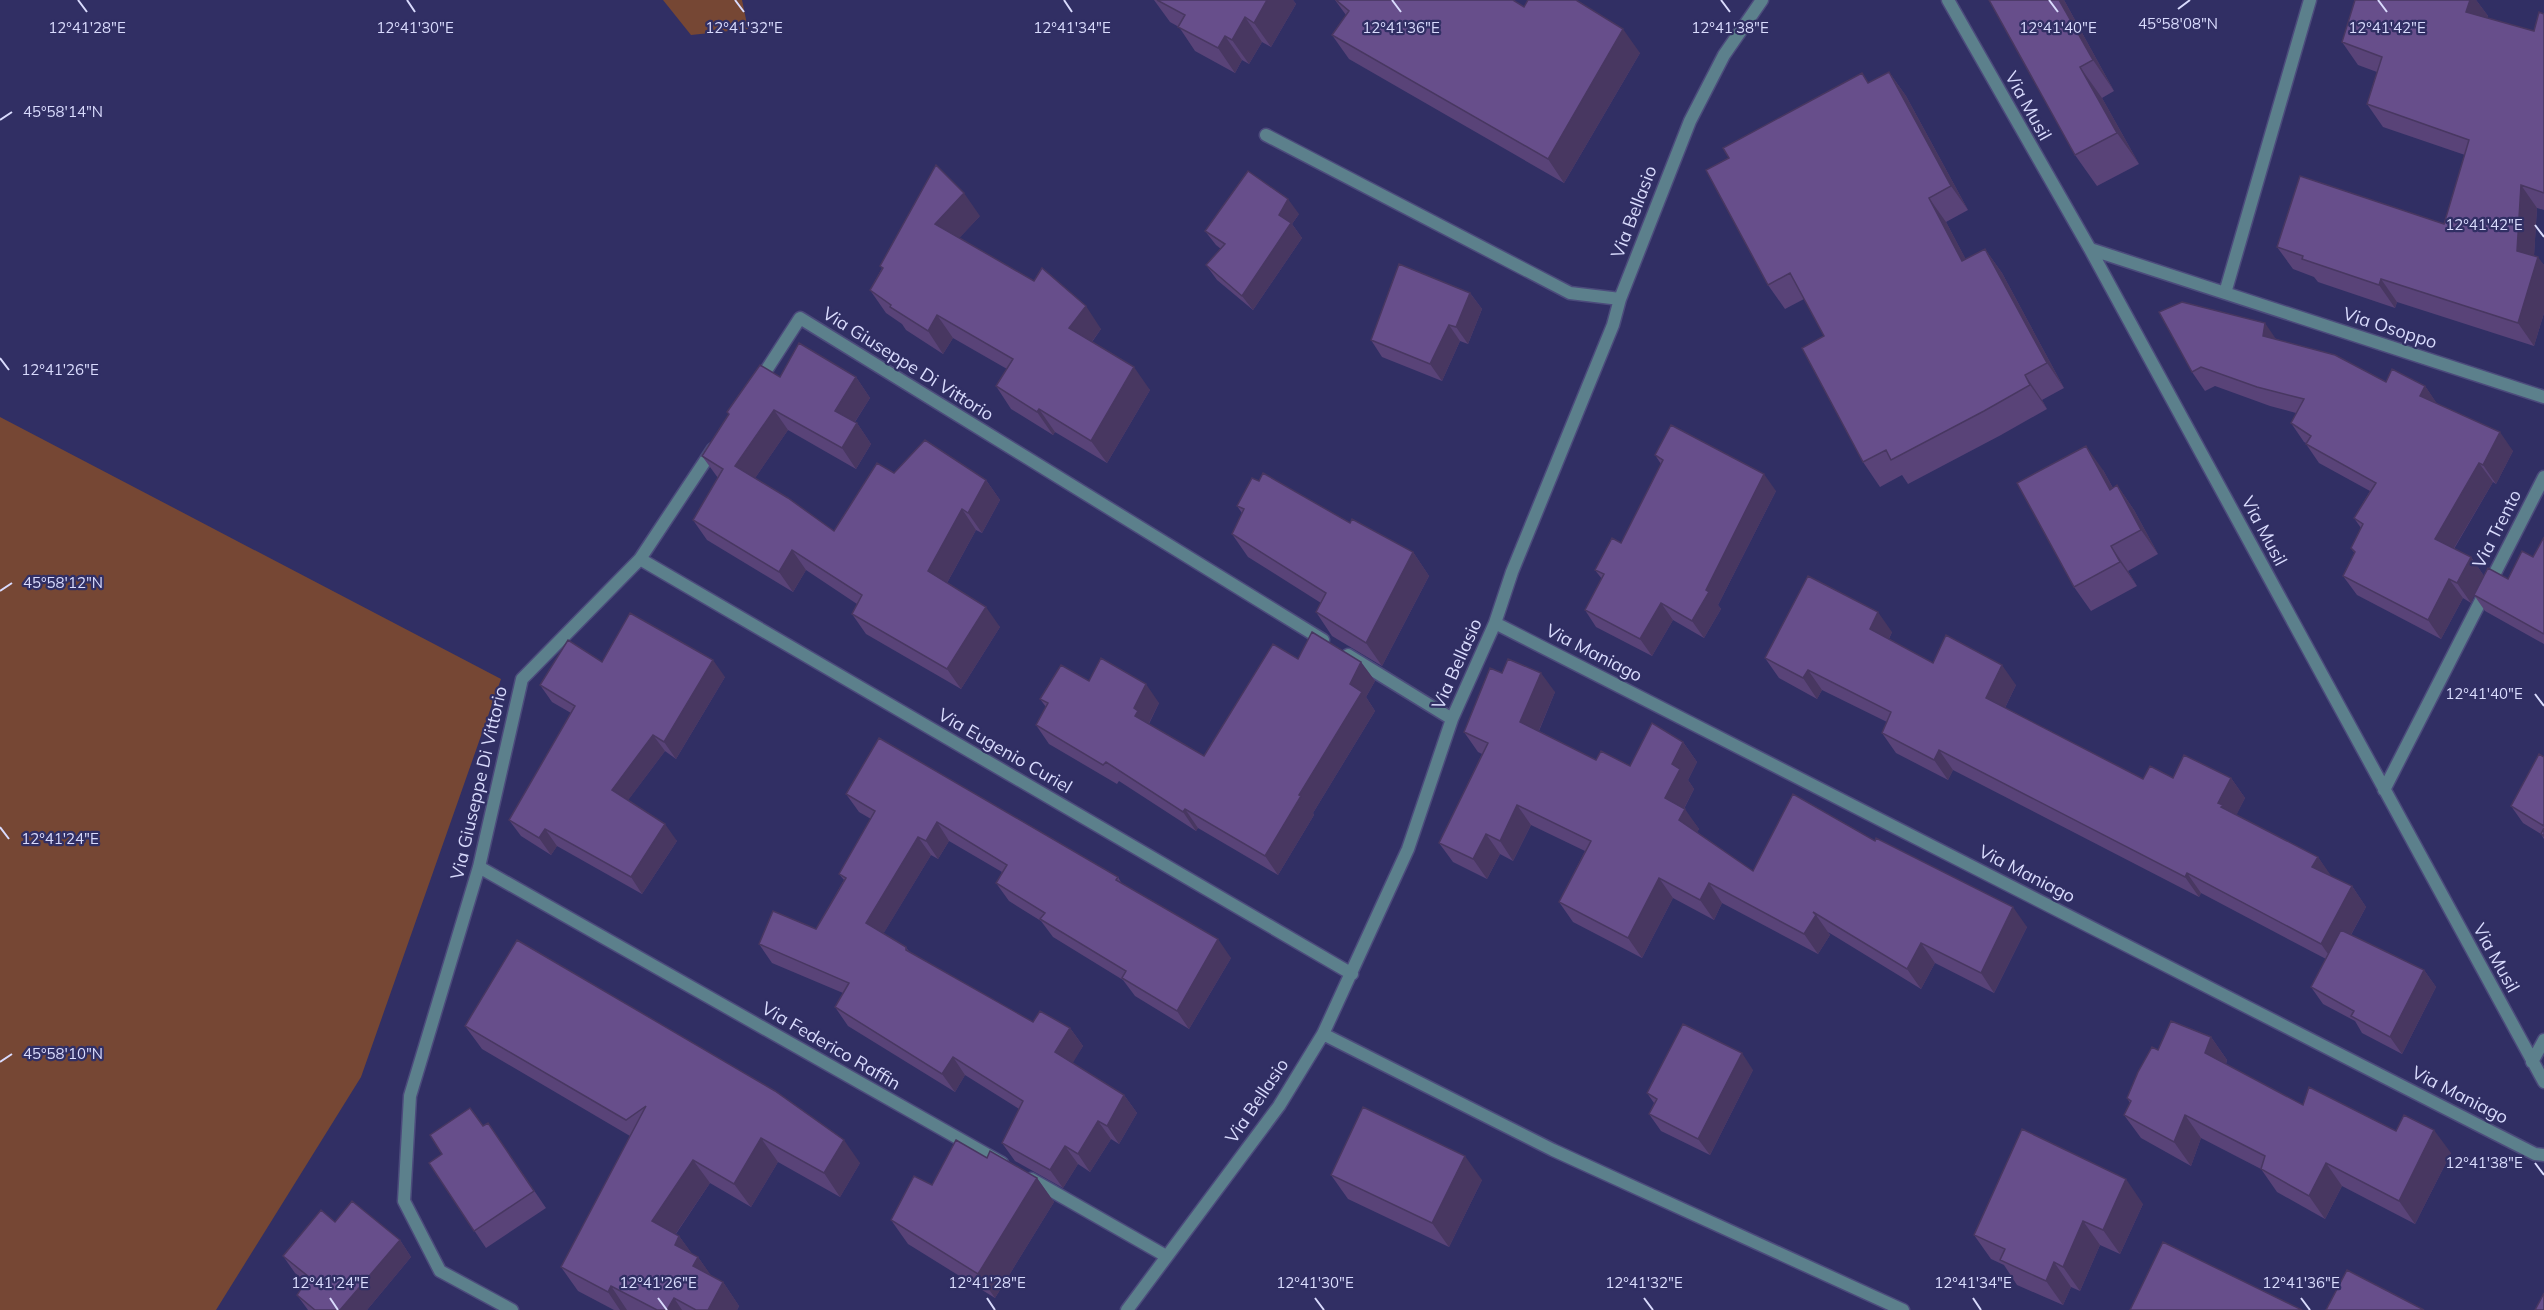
<svg xmlns="http://www.w3.org/2000/svg" width="2544" height="1310" viewBox="0 0 2544 1310" font-family="Mulish,sans-serif">
  <style>
    .green { fill: #764734 }
    .lines { fill: none; stroke-linecap: round; stroke-linejoin: round }
    .street-casing { stroke: #4c4b7c; stroke-width: 15 }
    .street { stroke: #5c808c; stroke-width: 12 }
    .wall { fill: #594378 }
    .shaded-wall { fill: #483761 }
    .building { fill: #674e8b; stroke: #483761; stroke-width: 1.5 }
    .ticks { fill: none; stroke: #d9dbfd; stroke-width: 2 }
    .labels { text-anchor: middle; stroke-width: 4.5; stroke-linejoin: round; paint-order: stroke }
    .street-label { font-size: 18px; fill: #d9dbfd; stroke: #312f64 }
    .ticks-label { font-size: 15px; text-anchor: middle; fill: #d9dbfd; stroke: #312f64; stroke-width: 4.5; stroke-linejoin: round; paint-order: stroke }
  </style>
  <rect width="100%" height="100%" fill="#312f64"/>
  <path class="green" d="M 663,0 L 742,0 L 748,29 L 691,35 Z
    M 0,417 L 501,679 L 361,1077 L 216,1310 L 0,1310 Z"/>
  <g class="lines">
    <defs>
      <path id="street" d="M 1948,0 L 2090,249 L 2544,1082
        M 1266,135 L 1570,293 L 1620,299
        M 2090,249 L 2544,397
        M 2225,293 L 2310,0
        M 758,383 L 800,318 L 1323,640
        M 640,559 L 1352,974
        M 1495,623 L 2535,1154 L 2544,1155
        M 1348,655 L 1452,719
        M 2384,790 L 2544,477
        M 479,867 L 1002,1163
        M 1323,1034 L 1553,1150 L 1903,1310
        M 2532,1062 L 2544,1040
        M 1031,1179 L 1166,1256
        M 512,1310 L 440,1271 L 404,1201 L 410,1096 L 479,867 L 522,679 L 640,559 L 713,449
        M 1127,1310 L 1279,1106 L 1323,1034 L 1408,849 L 1452,719 L 1495,623 L 1512,572 L 1613,325 L 1620,299 L 1690,121 L 1724,55 L 1762,0"/>
    </defs>
    <use href="#street" class="street-casing"/>
    <use href="#street" class="street"/>
  </g>
  <path class="wall" d="M 1154,0 L 1293,0 L 1296,4 L 1271,47 L 1262,42 L 1249,64 L 1242,60 L 1235,73 L 1195,51 L 1179,27 L 1170,22 Z
    M 1335,0 L 1513,0 L 1524,7 L 1640,53 L 1564,183 L 1349,59 L 1332,35 L 1346,15 Z
    M 1989,0 L 2064,0 L 2114,91 L 2102,98 L 2139,164 L 2097,186 L 2075,155 Z
    M 2355,0 L 2476,0 L 2488,16 L 2487,18 L 2534,31 L 2544,14 L 2544,210 L 2537,208 L 2534,255 L 2544,265 L 2544,313 L 2534,346 L 2397,302 L 2395,308 L 2318,282 L 2314,277 L 2293,269 L 2277,247 L 2444,224 L 2465,155 L 2383,127 L 2367,104 L 2377,72 L 2358,65 L 2342,42 Z
    M 1889,72 L 1906,96 L 1968,210 L 1946,222 L 1966,260 L 1985,249 L 2002,273 L 2064,388 L 2042,400 L 2047,409 L 2001,435 L 1908,484 L 1902,475 L 1880,487 L 1863,462 L 1824,336 L 1804,299 L 1785,309 L 1768,285 L 1729,158 L 1862,73 L 1868,83 Z
    M 1299,214 L 1292,224 L 1302,238 L 1253,310 L 1217,280 L 1206,265 L 1221,249 L 1216,245 L 1205,231 Z
    M 980,216 L 959,238 L 1101,329 L 1092,342 L 1150,390 L 1107,463 L 1055,432 L 1053,435 L 1011,409 L 996,386 L 1007,369 L 953,338 L 943,354 L 906,330 L 902,324 L 886,313 L 870,290 L 882,268 L 880,266 Z
    M 1470,293 L 1482,309 L 1468,344 L 1460,341 L 1442,381 L 1382,357 L 1371,340 Z
    M 2182,302 L 2386,382 L 2425,386 L 2437,404 L 2513,451 L 2496,484 L 2493,482 L 2454,549 L 2471,557 L 2484,576 L 2508,579 L 2533,557 L 2544,537 L 2544,644 L 2485,611 L 2474,595 L 2471,603 L 2463,598 L 2441,639 L 2357,595 L 2343,576 L 2355,554 L 2351,548 L 2361,528 L 2354,518 L 2370,491 L 2319,463 L 2306,444 L 2306,443 L 2304,442 L 2291,423 L 2296,413 L 2270,406 L 2215,386 L 2205,391 L 2192,372 Z
    M 780,377 L 856,377 L 870,398 L 855,422 L 857,423 L 871,444 L 856,469 L 788,430 L 755,478 L 834,531 L 894,473 L 986,480 L 1000,500 L 982,533 L 976,530 L 947,583 L 1000,627 L 961,689 L 866,634 L 852,614 L 857,604 L 806,570 L 793,592 L 707,540 L 693,520 L 718,478 L 702,456 L 729,415 L 727,412 Z
    M 1655,455 L 1776,491 L 1718,605 L 1721,609 L 1704,638 L 1673,620 L 1652,656 L 1596,627 L 1585,610 L 1602,579 L 1595,570 L 1621,543 L 1661,464 Z
    M 2103,470 L 2113,488 L 2117,485 L 2134,510 L 2158,554 L 2128,571 L 2137,586 L 2091,611 L 2074,587 Z
    M 1237,506 L 1350,523 L 1413,552 L 1429,576 L 1382,666 L 1332,636 L 1316,612 L 1321,603 L 1248,557 L 1232,534 L 1242,513 Z
    M 1892,632 L 1889,639 L 1933,663 L 2016,685 L 2005,708 L 2143,779 L 2231,778 L 2245,798 L 2236,815 L 2318,857 L 2331,877 L 2352,886 L 2366,907 L 2351,935 L 2424,970 L 2436,987 L 2402,1054 L 2362,1033 L 2355,1021 L 2323,1004 L 2311,987 L 2326,959 L 2201,893 L 2199,897 L 1953,770 L 1948,780 L 1896,753 L 1882,733 L 1887,722 L 1822,690 L 1817,699 L 1779,678 L 1765,658 Z
    M 1298,659 L 1361,662 L 1375,681 L 1366,697 L 1375,711 L 1313,813 L 1314,815 L 1278,875 L 1198,828 L 1196,831 L 1119,781 L 1117,784 L 1049,744 L 1036,725 L 1046,707 L 1040,699 L 1089,681 L 1159,703 L 1149,724 L 1204,756 Z
    M 602,662 L 725,677 L 676,759 L 665,751 L 628,800 L 677,841 L 642,894 L 557,846 L 551,855 L 521,836 L 509,820 L 571,713 L 552,702 L 540,685 Z
    M 1502,673 L 1555,692 L 1539,731 L 1596,760 L 1630,766 L 1683,742 L 1697,762 L 1688,780 L 1694,789 L 1684,809 L 1699,829 L 1697,832 L 1753,871 L 1875,841 L 2027,927 L 1994,993 L 1935,963 L 1921,989 L 1828,932 L 1830,935 L 1818,954 L 1722,903 L 1714,920 L 1673,898 L 1642,958 L 1573,922 L 1559,902 L 1585,851 L 1531,825 L 1513,861 L 1500,854 L 1487,879 L 1453,862 L 1439,843 L 1482,754 L 1478,752 L 1464,732 Z
    M 2544,757 L 2544,839 L 2541,834 L 2523,823 L 2511,806 Z
    M 846,794 L 1118,877 L 1122,884 L 1231,958 L 1189,1029 L 1135,996 L 1123,980 L 1053,937 L 1041,921 L 1009,901 L 996,883 L 1002,872 L 949,841 L 938,859 L 931,855 L 883,934 L 906,947 L 910,953 L 1033,1022 L 1070,1028 L 1083,1046 L 1072,1063 L 1124,1095 L 1137,1113 L 1119,1144 L 1111,1139 L 1090,1172 L 1078,1164 L 1063,1188 L 1015,1161 L 1002,1143 L 1019,1109 L 965,1075 L 955,1092 L 848,1026 L 835,1007 L 843,993 L 772,963 L 759,944 L 816,929 L 844,880 L 839,874 L 871,819 L 859,812 Z
    M 465,1026 L 860,1163 L 840,1197 L 778,1162 L 751,1207 L 710,1183 L 676,1234 L 679,1236 L 692,1254 L 698,1257 L 711,1276 L 723,1282 L 739,1306 L 737,1310 L 614,1310 L 578,1291 L 561,1267 L 630,1136 L 482,1049 Z
    M 2211,1037 L 2227,1060 L 2226,1064 L 2303,1105 L 2396,1131 L 2451,1153 L 2415,1224 L 2342,1186 L 2325,1219 L 2277,1192 L 2261,1169 L 2201,1138 L 2191,1166 L 2141,1138 L 2124,1115 L 2130,1103 L 2127,1098 L 2158,1050 Z
    M 1753,1070 L 1710,1155 L 1661,1131 L 1649,1114 L 1654,1103 L 1647,1093 Z
    M 488,1123 L 546,1208 L 486,1248 L 429,1163 Z
    M 987,1158 L 1037,1178 L 1054,1202 L 995,1298 L 908,1244 L 891,1220 L 932,1185 Z
    M 1331,1175 L 1482,1180 L 1449,1247 L 1348,1199 Z
    M 2143,1204 L 2120,1254 L 2100,1245 L 2080,1291 L 2071,1287 L 2063,1305 L 2017,1285 L 2004,1265 L 1991,1259 L 1974,1235 Z
    M 335,1222 L 400,1240 L 411,1257 L 367,1310 L 308,1310 L 297,1295 L 306,1282 L 295,1273 L 283,1256 Z"/>
  <path class="shaded-wall" d="M 1267,0 L 1293,0 L 1296,4 L 1271,47 L 1254,23 Z
    M 2059,0 L 2064,0 L 2114,91 L 2093,60 Z
    M 2470,0 L 2476,0 L 2488,16 L 2482,35 L 2466,12 Z
    M 1245,17 L 1262,42 L 1249,64 L 1232,40 Z
    M 1623,29 L 1640,53 L 1564,183 L 1548,159 Z
    M 1225,36 L 1242,60 L 1235,73 L 1218,48 Z
    M 2080,67 L 2102,98 L 2139,164 L 2117,133 Z
    M 1889,72 L 1906,96 L 1968,210 L 1951,186 Z
    M 2521,185 L 2537,208 L 2533,274 L 2538,257 L 2544,265 L 2544,313 L 2534,346 L 2518,323 L 2517,251 Z
    M 964,193 L 980,216 L 951,247 L 935,224 Z
    M 1929,198 L 1946,222 L 1980,286 L 1962,261 Z
    M 1288,199 L 1299,214 L 1292,224 L 1302,238 L 1253,310 L 1242,296 L 1279,215 Z
    M 1985,249 L 2002,273 L 2064,388 L 2047,363 Z
    M 2381,279 L 2397,302 L 2395,308 L 2379,285 Z
    M 1470,293 L 1482,309 L 1468,344 L 1456,327 Z
    M 1086,306 L 1101,329 L 1085,351 L 1069,328 Z
    M 937,315 L 953,338 L 943,354 L 928,331 Z
    M 2265,323 L 2278,342 L 2263,336 Z
    M 1449,325 L 1460,341 L 1442,381 L 1430,364 Z
    M 1134,367 L 1150,390 L 1107,463 L 1091,441 Z
    M 2025,375 L 2042,400 L 2047,409 L 2030,385 Z
    M 856,377 L 870,398 L 849,431 L 835,411 Z
    M 2425,386 L 2438,405 L 2420,396 Z
    M 1039,409 L 1055,432 L 1053,435 L 1037,412 Z
    M 774,410 L 788,430 L 749,487 L 735,466 Z
    M 857,423 L 871,444 L 856,469 L 842,448 Z
    M 2500,432 L 2513,451 L 2496,484 L 2483,465 Z
    M 2086,446 L 2103,470 L 2127,514 L 2110,490 Z
    M 2479,463 L 2493,482 L 2448,558 L 2435,539 Z
    M 1764,474 L 1776,491 L 1718,605 L 1721,609 L 1704,638 L 1692,621 L 1706,590 Z
    M 986,480 L 1000,500 L 982,533 L 968,513 Z
    M 2117,485 L 2134,510 L 2158,554 L 2141,530 Z
    M 962,509 L 976,530 L 942,592 L 928,571 Z
    M 2111,546 L 2128,571 L 2137,586 L 2120,562 Z
    M 792,550 L 806,570 L 793,592 L 779,572 Z
    M 1413,552 L 1429,576 L 1382,666 L 1366,643 Z
    M 2471,557 L 2484,576 L 2471,603 L 2457,583 Z
    M 2449,579 L 2463,598 L 2441,639 L 2428,620 Z
    M 1661,603 L 1673,620 L 1652,656 L 1640,639 Z
    M 986,607 L 1000,627 L 961,689 L 947,669 Z
    M 1878,612 L 1892,632 L 1884,649 L 1870,629 Z
    M 713,660 L 725,677 L 676,759 L 664,742 Z
    M 1361,662 L 1375,681 L 1366,697 L 1375,711 L 1313,813 L 1314,815 L 1278,875 L 1265,856 L 1299,795 L 1350,684 Z
    M 2002,665 L 2016,685 L 2000,718 L 1986,698 Z
    M 1808,670 L 1822,690 L 1817,699 L 1803,678 Z
    M 1541,673 L 1555,692 L 1534,742 L 1520,722 Z
    M 1146,684 L 1159,703 L 1148,725 L 1135,716 L 1134,708 Z
    M 653,735 L 665,751 L 623,807 L 612,790 Z
    M 1683,742 L 1697,762 L 1688,780 L 1694,789 L 1679,818 L 1665,798 L 1672,764 Z
    M 1939,750 L 1953,770 L 1948,780 L 1934,760 Z
    M 2231,778 L 2245,798 L 2234,820 L 2237,825 L 2218,803 Z
    M 1517,805 L 1531,825 L 1513,861 L 1500,841 Z
    M 1185,809 L 1198,828 L 1196,831 L 1183,812 Z
    M 1685,809 L 1699,829 L 1693,840 L 1679,820 Z
    M 937,822 L 949,841 L 938,859 L 926,841 Z
    M 665,824 L 677,841 L 642,894 L 631,877 Z
    M 545,829 L 557,846 L 551,855 L 539,838 Z
    M 1486,834 L 1500,854 L 1487,879 L 1473,859 Z
    M 918,837 L 931,855 L 879,941 L 866,923 Z
    M 2318,857 L 2332,877 L 2312,867 Z
    M 2187,873 L 2201,893 L 2199,897 L 2185,877 Z
    M 1659,878 L 1673,898 L 1642,958 L 1628,938 Z
    M 1709,883 L 1722,903 L 1714,920 L 1700,900 Z
    M 2352,886 L 2366,907 L 2335,964 L 2321,944 Z
    M 2013,907 L 2027,927 L 1994,993 L 1981,973 Z
    M 1816,915 L 1830,935 L 1818,954 L 1804,934 Z
    M 1218,939 L 1231,958 L 1189,1029 L 1177,1011 Z
    M 1921,943 L 1935,963 L 1921,989 L 1907,969 Z
    M 2424,970 L 2436,987 L 2402,1054 L 2390,1037 Z
    M 1070,1028 L 1083,1046 L 1068,1071 L 1055,1052 Z
    M 2211,1037 L 2227,1060 L 2222,1077 L 2205,1053 Z
    M 1742,1053 L 1753,1070 L 1710,1155 L 1698,1139 Z
    M 953,1057 L 965,1075 L 955,1092 L 942,1074 Z
    M 1124,1095 L 1137,1113 L 1119,1144 L 1107,1126 Z
    M 2185,1115 L 2201,1138 L 2191,1166 L 2174,1142 Z
    M 1098,1121 L 1111,1139 L 1090,1172 L 1078,1154 Z
    M 2434,1130 L 2451,1153 L 2415,1224 L 2399,1201 Z
    M 761,1138 L 778,1162 L 751,1207 L 734,1184 Z
    M 844,1140 L 860,1163 L 840,1197 L 824,1173 Z
    M 1065,1146 L 1078,1164 L 1063,1188 L 1050,1170 Z
    M 1465,1156 L 1482,1180 L 1449,1247 L 1432,1223 Z
    M 693,1160 L 710,1183 L 668,1245 L 652,1221 Z
    M 2326,1163 L 2342,1186 L 2325,1219 L 2309,1196 Z
    M 1037,1178 L 1054,1202 L 995,1298 L 978,1274 Z
    M 2126,1179 L 2143,1204 L 2120,1254 L 2103,1230 Z
    M 2083,1221 L 2100,1245 L 2080,1291 L 2063,1267 Z
    M 679,1236 L 696,1259 L 675,1245 Z
    M 400,1240 L 411,1257 L 367,1310 L 340,1310 Z
    M 698,1257 L 715,1281 L 693,1266 Z
    M 2054,1262 L 2071,1287 L 2063,1305 L 2046,1281 Z
    M 723,1282 L 739,1306 L 737,1310 L 708,1310 Z
    M 611,1286 L 627,1310 L 620,1310 L 608,1292 Z
    M 674,1298 L 682,1310 L 667,1310 Z"/>
  <path class="building" d="M 1157,0 L 1267,0 L 1254,23 L 1245,17 L 1232,40 L 1225,36 L 1218,48 L 1178,27 L 1185,15 Z
    M 1336,0 L 1513,0 L 1524,7 L 1528,0 L 1576,0 L 1623,29 L 1548,159 L 1332,35 L 1349,11 Z
    M 1989,0 L 2059,0 L 2093,60 L 2080,67 L 2117,133 L 2075,155 Z
    M 2355,0 L 2470,0 L 2466,12 L 2534,31 L 2539,12 L 2544,14 L 2544,193 L 2521,185 L 2517,251 L 2538,257 L 2518,323 L 2381,279 L 2379,285 L 2302,259 L 2303,256 L 2277,247 L 2300,176 L 2444,224 L 2469,140 L 2367,104 L 2382,57 L 2342,42 Z
    M 1889,72 L 1951,186 L 1929,198 L 1962,261 L 1985,249 L 2047,363 L 2025,375 L 2030,385 L 1984,411 L 1891,460 L 1886,450 L 1863,462 L 1802,348 L 1824,336 L 1790,273 L 1768,285 L 1706,170 L 1729,158 L 1723,148 L 1862,73 L 1868,83 Z
    M 936,165 L 964,193 L 935,224 L 1034,281 L 1042,268 L 1086,306 L 1069,328 L 1134,367 L 1091,441 L 1039,409 L 1037,412 L 996,386 L 1013,359 L 937,315 L 928,331 L 890,307 L 891,305 L 870,290 L 883,268 L 880,266 Z
    M 1248,171 L 1288,199 L 1279,215 L 1291,223 L 1242,296 L 1206,265 L 1225,244 L 1205,231 Z
    M 1399,264 L 1470,293 L 1456,327 L 1449,325 L 1430,364 L 1371,340 Z
    M 2182,302 L 2265,323 L 2263,336 L 2335,355 L 2386,382 L 2392,369 L 2425,386 L 2420,396 L 2500,432 L 2483,465 L 2479,463 L 2435,539 L 2471,557 L 2457,583 L 2449,579 L 2428,620 L 2343,576 L 2355,552 L 2351,548 L 2363,524 L 2354,518 L 2376,483 L 2306,444 L 2311,436 L 2291,423 L 2304,399 L 2257,387 L 2201,367 L 2192,372 L 2159,312 Z
    M 799,343 L 856,377 L 835,411 L 857,423 L 842,448 L 774,410 L 735,466 L 788,498 L 834,531 L 877,463 L 894,473 L 925,440 L 986,480 L 968,513 L 962,509 L 928,571 L 986,607 L 947,669 L 852,614 L 862,595 L 792,550 L 779,572 L 693,520 L 723,469 L 702,456 L 729,414 L 727,412 L 760,365 L 780,377 Z
    M 1671,425 L 1764,474 L 1706,590 L 1709,592 L 1692,621 L 1661,603 L 1640,639 L 1585,610 L 1604,574 L 1595,570 L 1612,538 L 1621,543 L 1663,460 L 1655,455 Z
    M 2086,446 L 2110,490 L 2117,485 L 2141,530 L 2111,546 L 2120,562 L 2074,587 L 2017,483 Z
    M 1263,473 L 1350,523 L 1352,519 L 1413,552 L 1366,643 L 1316,612 L 1326,593 L 1232,534 L 1244,509 L 1237,506 L 1252,478 L 1259,481 Z
    M 2544,537 L 2544,634 L 2474,595 L 2488,568 L 2508,579 L 2522,551 L 2533,557 Z
    M 1808,576 L 1878,612 L 1870,629 L 1933,663 L 1946,635 L 2002,665 L 1986,698 L 2143,779 L 2150,766 L 2173,778 L 2184,755 L 2231,778 L 2218,803 L 2223,805 L 2221,807 L 2318,857 L 2312,867 L 2352,886 L 2321,944 L 2187,873 L 2185,877 L 1939,750 L 1934,760 L 1882,733 L 1891,712 L 1808,670 L 1803,678 L 1765,658 Z
    M 630,613 L 713,660 L 664,742 L 653,735 L 612,790 L 665,824 L 631,877 L 545,829 L 539,838 L 509,820 L 575,706 L 540,685 L 568,640 L 602,662 Z
    M 1312,632 L 1361,662 L 1350,684 L 1362,692 L 1299,795 L 1301,796 L 1265,856 L 1185,809 L 1183,812 L 1106,762 L 1103,765 L 1036,725 L 1048,703 L 1040,699 L 1061,665 L 1089,681 L 1101,658 L 1146,684 L 1134,708 L 1138,711 L 1135,716 L 1204,756 L 1273,644 L 1298,659 Z
    M 1508,659 L 1541,673 L 1520,722 L 1596,760 L 1601,751 L 1630,766 L 1652,723 L 1683,742 L 1672,764 L 1680,769 L 1665,798 L 1685,809 L 1679,820 L 1753,871 L 1793,794 L 1875,841 L 1876,838 L 2013,907 L 1981,973 L 1921,943 L 1907,969 L 1813,912 L 1816,915 L 1804,934 L 1709,883 L 1700,900 L 1659,878 L 1628,938 L 1559,902 L 1591,841 L 1517,805 L 1500,841 L 1486,834 L 1473,859 L 1439,843 L 1488,743 L 1464,732 L 1490,668 L 1502,673 Z
    M 879,738 L 1118,877 L 1116,880 L 1218,939 L 1177,1011 L 1122,978 L 1126,971 L 1040,919 L 1045,913 L 996,883 L 1007,865 L 937,822 L 926,841 L 918,837 L 866,923 L 906,947 L 906,950 L 1033,1022 L 1040,1011 L 1070,1028 L 1055,1052 L 1124,1095 L 1107,1126 L 1098,1121 L 1078,1154 L 1065,1146 L 1050,1170 L 1002,1143 L 1023,1101 L 953,1057 L 942,1074 L 835,1007 L 849,983 L 759,944 L 773,911 L 816,929 L 846,878 L 839,874 L 875,811 L 846,794 Z
    M 2539,754 L 2544,757 L 2544,826 L 2511,806 Z
    M 2544,828 L 2544,836 L 2541,834 Z
    M 2341,930 L 2424,970 L 2390,1037 L 2351,1016 L 2354,1011 L 2311,987 Z
    M 517,940 L 775,1091 L 844,1140 L 824,1173 L 761,1138 L 734,1184 L 693,1160 L 652,1221 L 679,1236 L 675,1245 L 698,1257 L 693,1266 L 723,1282 L 708,1310 L 696,1310 L 674,1298 L 667,1310 L 657,1310 L 611,1286 L 608,1292 L 561,1267 L 646,1106 L 626,1120 L 465,1026 Z
    M 2171,1021 L 2211,1037 L 2205,1053 L 2303,1105 L 2309,1087 L 2396,1131 L 2404,1115 L 2434,1130 L 2399,1201 L 2326,1163 L 2309,1196 L 2261,1169 L 2265,1156 L 2185,1115 L 2174,1142 L 2124,1115 L 2131,1101 L 2127,1098 L 2138,1072 L 2152,1047 L 2158,1050 Z
    M 1683,1024 L 1742,1053 L 1698,1139 L 1649,1114 L 1657,1099 L 1647,1093 Z
    M 1363,1107 L 1465,1156 L 1432,1223 L 1331,1175 Z
    M 470,1108 L 483,1126 L 488,1123 L 534,1191 L 474,1231 L 429,1163 L 442,1154 L 430,1135 Z
    M 2022,1129 L 2126,1179 L 2103,1230 L 2083,1221 L 2063,1267 L 2054,1262 L 2046,1281 L 2000,1260 L 2005,1249 L 1974,1235 Z
    M 956,1140 L 987,1158 L 990,1151 L 1037,1178 L 978,1274 L 891,1220 L 914,1176 L 932,1185 Z
    M 352,1201 L 400,1240 L 340,1310 L 315,1310 L 297,1295 L 309,1277 L 283,1256 L 321,1210 L 335,1222 Z
    M 2163,1242 L 2302,1310 L 2130,1310 Z
    M 2347,1270 L 2424,1310 L 2326,1310 Z
    M 2544,1293 L 2544,1310 L 2535,1310 Z"/>
  <path class="ticks" d="M 78,0 L 87,12M 407,0 L 415,12M 735,0 L 744,12M 1064,0 L 1072,12M 1392,0 L 1401,12M 1721,0 L 1730,12M 2049,0 L 2058,12M 2378,0 L 2387,12M 2178,9 L 2190,0M 0,120 L 12,112M 2535,225 L 2544,237M 0,358 L 9,370M 0,591 L 12,583M 2535,694 L 2544,706M 0,827 L 9,839M 0,1062 L 12,1054M 2535,1163 L 2544,1175M 330,1298 L 338,1310M 658,1298 L 667,1310M 987,1298 L 995,1310M 1315,1298 L 1324,1310M 1644,1298 L 1653,1310M 1973,1298 L 1981,1310M 2301,1298 L 2310,1310"/>
  <g class="labels">
    <g class="street-label">
      <text transform="translate(2028 106) rotate(61)" y="6">Via Musil</text>
      <text transform="translate(1634 212) rotate(-69)" y="6">Via Bellasio</text>
      <text transform="translate(2390 328) rotate(18)" y="6">Via Osoppo</text>
      <text transform="translate(908 364) rotate(32)" y="6">Via Giuseppe Di Vittorio</text>
      <text transform="translate(2497 529) rotate(-63)" y="6">Via Trento</text>
      <text transform="translate(2264 531) rotate(62)" y="6">Via Musil</text>
      <text transform="translate(1594 653) rotate(27)" y="6">Via Maniago</text>
      <text transform="translate(1457 664) rotate(-66)" y="6">Via Bellasio</text>
      <text transform="translate(1005 751) rotate(30)" y="6">Via Eugenio Curiel</text>
      <text transform="translate(479 783) rotate(-77)" y="6">Via Giuseppe Di Vittorio</text>
      <text transform="translate(2027 874) rotate(27)" y="6">Via Maniago</text>
      <text transform="translate(2496 958) rotate(61)" y="6">Via Musil</text>
      <text transform="translate(831 1046) rotate(30)" y="6">Via Federico Raffin</text>
      <text transform="translate(2460 1095) rotate(27)" y="6">Via Maniago</text>
      <text transform="translate(1257 1101) rotate(-56)" y="6">Via Bellasio</text>
    </g>
  </g>
  <g class="ticks-label">
    <text x="2178" y="29">45°58'08"N</text>
    <text x="87" y="33">12°41'28"E</text>
    <text x="415" y="33">12°41'30"E</text>
    <text x="744" y="33">12°41'32"E</text>
    <text x="1401" y="33">12°41'36"E</text>
    <text x="1730" y="33">12°41'38"E</text>
    <text x="2058" y="33">12°41'40"E</text>
    <text x="1072" y="33">12°41'34"E</text>
    <text x="2387" y="33">12°41'42"E</text>
    <text x="63" y="117">45°58'14"N</text>
    <text x="2484" y="230">12°41'42"E</text>
    <text x="60" y="375">12°41'26"E</text>
    <text x="63" y="588">45°58'12"N</text>
    <text x="2484" y="699">12°41'40"E</text>
    <text x="60" y="844">12°41'24"E</text>
    <text x="63" y="1059">45°58'10"N</text>
    <text x="2484" y="1168">12°41'38"E</text>
    <text x="330" y="1288">12°41'24"E</text>
    <text x="658" y="1288">12°41'26"E</text>
    <text x="987" y="1288">12°41'28"E</text>
    <text x="1315" y="1288">12°41'30"E</text>
    <text x="1644" y="1288">12°41'32"E</text>
    <text x="1973" y="1288">12°41'34"E</text>
    <text x="2301" y="1288">12°41'36"E</text>
  </g>
</svg>
